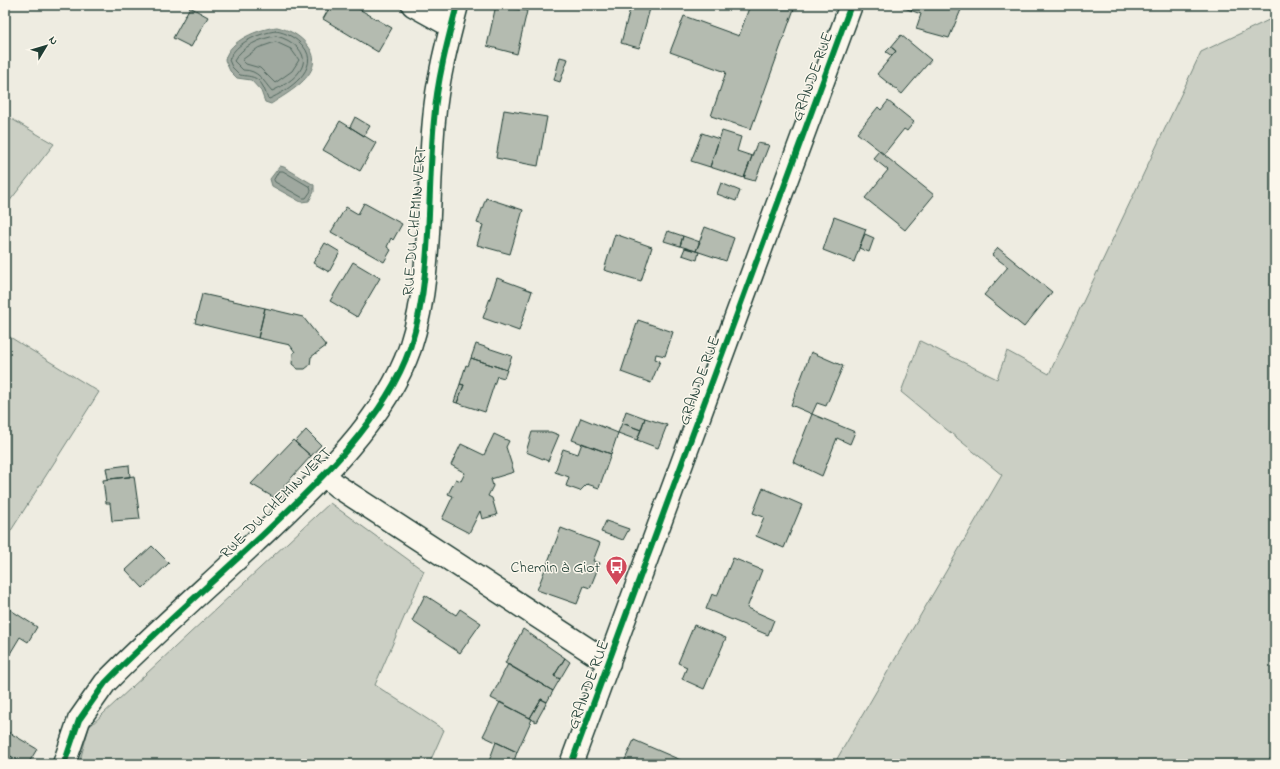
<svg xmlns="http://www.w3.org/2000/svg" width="1280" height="769" viewBox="0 0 1280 769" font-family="'Indie Flower',sans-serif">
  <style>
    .green { fill: #cbcfc4; stroke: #75867c }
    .water { fill: #9fa89f; stroke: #6c7d74 }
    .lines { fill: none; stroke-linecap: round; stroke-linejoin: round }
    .shore { stroke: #52685f; stroke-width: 1 }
    .building { fill: #b4bbb0; stroke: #1f3d34 }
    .minor-casing { stroke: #1f3d34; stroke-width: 25 }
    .minor { stroke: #fbf7ec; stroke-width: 22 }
    .cycleway-casing { stroke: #fbf7ec; stroke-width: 8 }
    .cycleway { stroke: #00873e; stroke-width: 6 }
    .labels { text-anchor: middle; stroke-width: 3; stroke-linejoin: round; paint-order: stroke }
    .street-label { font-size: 16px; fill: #1f3d34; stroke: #fbf7ec }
    .poi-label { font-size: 16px; fill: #1f3d34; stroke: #fbf7ec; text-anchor: end }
  </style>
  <rect width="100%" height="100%" fill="#eeece1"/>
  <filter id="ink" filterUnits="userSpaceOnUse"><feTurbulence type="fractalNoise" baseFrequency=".025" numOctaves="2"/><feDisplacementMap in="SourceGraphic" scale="8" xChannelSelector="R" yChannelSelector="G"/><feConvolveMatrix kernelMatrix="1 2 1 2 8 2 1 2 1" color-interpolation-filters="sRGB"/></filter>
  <g filter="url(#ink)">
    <path class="green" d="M 1275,17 L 1275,764 L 834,764 L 1002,475 L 901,392 L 920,341 L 997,379 L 1007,351 L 1049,374 L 1201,52 Z
      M 5,115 L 54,144 L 5,207 Z
      M 5,334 L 99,392 L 5,540 Z
      M 330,503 L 424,571 L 375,685 L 444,730 L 429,764 L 79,764 L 89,727 Z"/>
    <path class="water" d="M 277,27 C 289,30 300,35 308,46 C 328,72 289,92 271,104 L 265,102 L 261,91 L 251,80 L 237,78 L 230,71 L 225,60 C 229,40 259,29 277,27 Z
      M 280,166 L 284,167 L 314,185 L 314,192 L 309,201 L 301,202 L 272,186 L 270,179 Z"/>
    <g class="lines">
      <path class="shore" d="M 276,31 C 287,33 296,38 303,46 C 322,68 288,91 269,99 C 266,97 267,95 265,91 C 259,76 253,77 240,75 L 232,67 L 229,60 C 235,43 259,33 276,31 Z
        M 276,36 C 285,38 292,42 298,48 C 315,67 288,84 272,91 C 263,81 259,70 243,70 L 234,61 C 242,46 261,38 276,36 Z
        M 276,42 L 291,49 L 299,60 L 292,71 L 275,83 L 260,68 L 246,64 L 242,60 L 258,48 Z
        M 279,171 L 283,171 L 310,187 L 311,191 L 306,198 L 303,198 L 275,182 L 274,180 Z"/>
    </g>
    <path class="building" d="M 331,5 L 352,5 L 392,28 L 378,52 L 323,19 Z
      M 496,5 L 527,11 L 517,54 L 487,46 Z
      M 631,5 L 651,5 L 639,48 L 621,43 Z
      M 750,5 L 785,5 L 794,9 L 751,129 L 711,116 L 726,72 L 670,52 L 684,16 L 739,36 Z
      M 896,5 L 963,5 L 949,38 L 916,29 L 921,14 Z
      M 190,7 L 208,17 L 191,47 L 173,38 Z
      M 901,35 L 931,60 L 902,94 L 877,74 L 896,51 L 891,47 Z
      M 891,47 L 896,51 L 892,56 L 886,52 Z
      M 560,57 L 568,59 L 560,82 L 554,80 Z
      M 888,101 L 914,122 L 907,131 L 904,129 L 884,154 L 857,133 L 878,107 L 881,110 Z
      M 504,110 L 547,117 L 538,166 L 496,158 Z
      M 355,117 L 370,126 L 364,136 L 350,127 Z
      M 340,121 L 376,143 L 360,171 L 323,150 Z
      M 722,131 L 741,137 L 737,151 L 752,156 L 744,178 L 710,167 Z
      M 702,133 L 719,139 L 710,167 L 691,161 Z
      M 757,143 L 769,145 L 755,181 L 744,178 Z
      M 879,151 L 934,195 L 905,230 L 865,198 L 888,170 L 873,158 Z
      M 721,183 L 740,191 L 736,201 L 717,194 Z
      M 486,198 L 523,210 L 510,254 L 477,245 L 483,225 L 477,223 Z
      M 364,203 L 402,224 L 393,240 L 391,238 L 387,247 L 391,250 L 384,262 L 331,232 L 346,207 L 358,214 Z
      M 834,217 L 866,229 L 854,262 L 823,250 Z
      M 705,227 L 734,238 L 726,261 L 696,251 Z
      M 668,231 L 683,236 L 680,246 L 664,241 Z
      M 615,234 L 652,247 L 641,281 L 604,270 Z
      M 865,234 L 874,238 L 869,252 L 859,248 Z
      M 683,236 L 700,242 L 696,251 L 680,246 Z
      M 325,243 L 340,252 L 329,272 L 313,263 Z
      M 685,248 L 699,252 L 697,260 L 682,255 Z
      M 998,248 L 1052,292 L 1024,327 L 984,295 L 1008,267 L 992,255 Z
      M 353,262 L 380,278 L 357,317 L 330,301 Z
      M 497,278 L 532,291 L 519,331 L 483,318 Z
      M 202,294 L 265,308 L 258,338 L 195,323 Z
      M 265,308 L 303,317 L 326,346 L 311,357 L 310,365 L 305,369 L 298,369 L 292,364 L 293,353 L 295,352 L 290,345 L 258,338 Z
      M 638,320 L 673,332 L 665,356 L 656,354 L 655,359 L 660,361 L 651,383 L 621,372 Z
      M 476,344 L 512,356 L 507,370 L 471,358 Z
      M 811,352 L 843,366 L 826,406 L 817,403 L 812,414 L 791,405 Z
      M 471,358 L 507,370 L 504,378 L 497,376 L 485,412 L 457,403 L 464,385 L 460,384 L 466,365 L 468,366 Z
      M 460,384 L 464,385 L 457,403 L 454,402 Z
      M 626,411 L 645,418 L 641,430 L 622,423 Z
      M 812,414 L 855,432 L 850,444 L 837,438 L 822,476 L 793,462 Z
      M 581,418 L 618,433 L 611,454 L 572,440 Z
      M 645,418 L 667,425 L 658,448 L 637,440 Z
      M 622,423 L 641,430 L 637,440 L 618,433 Z
      M 306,430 L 321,445 L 311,456 L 295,442 Z
      M 532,432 L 551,432 L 559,435 L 548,461 L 526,452 Z
      M 494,434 L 509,441 L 506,447 L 514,472 L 491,479 L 493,486 L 488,496 L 492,498 L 497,515 L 482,519 L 480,511 L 469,533 L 442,519 L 453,496 L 448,494 L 456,479 L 461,481 L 465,473 L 451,465 L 461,444 L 484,455 Z
      M 293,440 L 311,456 L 284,486 L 289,490 L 278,500 L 251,484 Z
      M 582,443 L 611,454 L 599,488 L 587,484 L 580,491 L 566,486 L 569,477 L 555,472 L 563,449 L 578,454 Z
      M 129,465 L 130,477 L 108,479 L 106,468 Z
      M 134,476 L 140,519 L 112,521 L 110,503 L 106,503 L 103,480 Z
      M 763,488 L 802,505 L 784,548 L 756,536 L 764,517 L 753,513 Z
      M 606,521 L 629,529 L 623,540 L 601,532 Z
      M 561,528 L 600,543 L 593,561 L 600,563 L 590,588 L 584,586 L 577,604 L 537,590 Z
      M 152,546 L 169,563 L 143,588 L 126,570 Z
      M 733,558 L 762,570 L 747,608 L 774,620 L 768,635 L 706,609 L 712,594 L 717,596 Z
      M 425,595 L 456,615 L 460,609 L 481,623 L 460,653 L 412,621 Z
      M 6,607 L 37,627 L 28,642 L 20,637 L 5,662 Z
      M 694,625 L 726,638 L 704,689 L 682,679 L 687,667 L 678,663 Z
      M 523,629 L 565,658 L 554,676 L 560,679 L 553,691 L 505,663 Z
      M 565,658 L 570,662 L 560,679 L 554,676 Z
      M 508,664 L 553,691 L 547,702 L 541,699 L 530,718 L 491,698 Z
      M 541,699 L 547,702 L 536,722 L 530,718 Z
      M 500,702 L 532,719 L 517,752 L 483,736 Z
      M 5,730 L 37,749 L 28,764 L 24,764 L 5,753 Z
      M 634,740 L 685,762 L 684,764 L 672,760 L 670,764 L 623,764 Z
      M 496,742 L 517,752 L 513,764 L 488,764 Z
      M 5,753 L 14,758 L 10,764 L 5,764 Z"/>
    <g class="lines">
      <defs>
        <path id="minor" d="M 413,5 L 451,26
          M 325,476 L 337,486 L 609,663
          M 64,764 L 79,720 L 105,683 C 153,634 205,589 255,542 C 311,489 384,423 410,348 C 433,278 427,193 434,120 C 437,81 447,43 457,5
          M 571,764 L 851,5"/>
      </defs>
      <use href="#minor" class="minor-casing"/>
      <use href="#minor" class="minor"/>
      <defs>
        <path id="cycleway" d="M 64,764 L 79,720 L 105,683 C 153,634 205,589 255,542 C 311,489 384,423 410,348 C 433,278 427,193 434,120 C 437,81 447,43 457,5
          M 571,764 L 851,5"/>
      </defs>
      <use href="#cycleway" class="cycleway-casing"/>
      <use href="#cycleway" class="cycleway"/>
    </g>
  </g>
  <defs>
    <symbol id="bus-pin" viewBox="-11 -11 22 30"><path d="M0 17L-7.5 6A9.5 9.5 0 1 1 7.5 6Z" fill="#d1495b" stroke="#fbf7ec"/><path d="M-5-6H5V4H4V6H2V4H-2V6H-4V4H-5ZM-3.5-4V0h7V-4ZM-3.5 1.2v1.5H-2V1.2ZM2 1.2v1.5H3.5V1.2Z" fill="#fff"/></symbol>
  </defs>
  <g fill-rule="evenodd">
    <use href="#bus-pin" x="604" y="554" width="25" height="34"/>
  </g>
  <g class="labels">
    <g class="street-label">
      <text transform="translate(811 76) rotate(-70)" y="6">GRANDE RUE</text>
      <text transform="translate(413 221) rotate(-85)" y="6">RUE DU CHEMIN VERT</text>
      <text transform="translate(698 380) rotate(-70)" y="6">GRANDE RUE</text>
      <text transform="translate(275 502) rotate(-45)" y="6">RUE DU CHEMIN VERT</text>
      <text transform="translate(587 684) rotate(-70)" y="6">GRANDE RUE</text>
    </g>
    <g class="poi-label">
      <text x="600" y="572">Chemin à Giot</text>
    </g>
  </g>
  <rect width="1280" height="769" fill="none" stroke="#fbf7ec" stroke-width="20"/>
  <rect x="10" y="10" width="1260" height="749" fill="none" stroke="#1f3d34" stroke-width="1.5" filter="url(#ink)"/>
  <g transform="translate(46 46) rotate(52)" stroke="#fbf7ec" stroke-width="3" paint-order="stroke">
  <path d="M0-3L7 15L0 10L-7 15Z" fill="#1f3d34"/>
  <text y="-6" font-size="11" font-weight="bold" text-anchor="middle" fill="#1f3d34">N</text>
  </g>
</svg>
